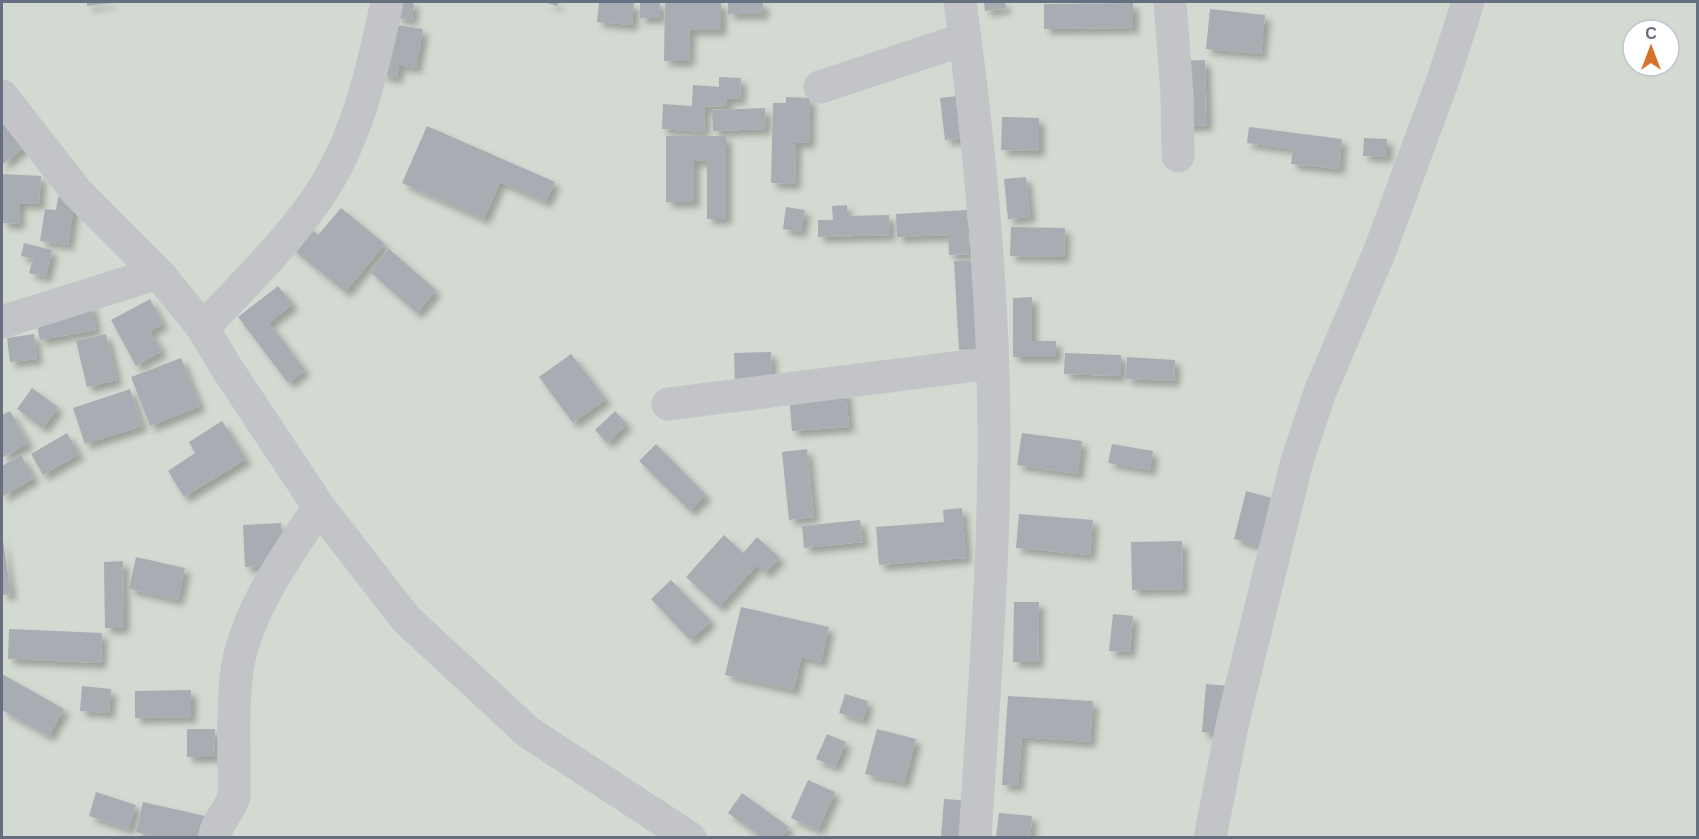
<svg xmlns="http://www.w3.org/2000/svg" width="1699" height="839" viewBox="0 0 1699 839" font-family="Helvetica,sans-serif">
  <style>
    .green { fill: #d3dad1; fill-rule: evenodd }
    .building { fill: #a8adb4; filter: url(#shadow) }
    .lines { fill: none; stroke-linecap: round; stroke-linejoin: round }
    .minor { stroke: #c2c4c8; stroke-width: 33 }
  </style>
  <defs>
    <filter id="shadow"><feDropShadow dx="5.5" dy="5.5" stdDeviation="3" flood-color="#0004"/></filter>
  </defs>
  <rect width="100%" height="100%" fill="#f3f4f0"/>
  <path class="green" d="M 2,2 L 1697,2 L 1697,837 L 2,838 ZM 1633,30 L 1669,30 L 1669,66 L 1633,66 Z"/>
  <path class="building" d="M 87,2 L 113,2 L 113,3 L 87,6 Z
    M 398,2 L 414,2 L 412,20 L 397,18 Z
    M 543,2 L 559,2 L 557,6 Z
    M 599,2 L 634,3 L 632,25 L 597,22 Z
    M 640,2 L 660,2 L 660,18 L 640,18 Z
    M 665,2 L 721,2 L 721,30 L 690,30 L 689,61 L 664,61 Z
    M 728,2 L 763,2 L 763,14 L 728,14 Z
    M 984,2 L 1005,2 L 1006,8 L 985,11 Z
    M 1133,3 L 1133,28 L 1044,29 L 1044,4 Z
    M 1210,9 L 1265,15 L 1261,54 L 1206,49 Z
    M 390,24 L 423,29 L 416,68 L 399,65 L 397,78 L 381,75 Z
    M 1205,60 L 1207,125 L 1183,126 L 1181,61 Z
    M 719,77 L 741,78 L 740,99 L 727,99 L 727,107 L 705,106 L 704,132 L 662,129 L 663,104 L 692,106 L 693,85 L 719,87 Z
    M 966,95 L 971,138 L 945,140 L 940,98 Z
    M 786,97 L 810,98 L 809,143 L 796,142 L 795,184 L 771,183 L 773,103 L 786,103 Z
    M 765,108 L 766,129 L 713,131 L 712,110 Z
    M 2,111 L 28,144 L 2,165 Z
    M 1002,117 L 1039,118 L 1039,151 L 1001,150 Z
    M 427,126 L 555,182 L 546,202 L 500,182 L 484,219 L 402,183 Z
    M 1249,127 L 1342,139 L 1339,169 L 1291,164 L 1293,149 L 1247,143 Z
    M 666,136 L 726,136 L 726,219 L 707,219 L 707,161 L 694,161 L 694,202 L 666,202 Z
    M 1364,138 L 1387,139 L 1387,157 L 1363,156 Z
    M 2,174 L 41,176 L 39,204 L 20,203 L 19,224 L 2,223 Z
    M 1026,177 L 1030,217 L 1008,219 L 1004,179 Z
    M 58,197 L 75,200 L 68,245 L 40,241 L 45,209 L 56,210 Z
    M 847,205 L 847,216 L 889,215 L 890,235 L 818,237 L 818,220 L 833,220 L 832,206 Z
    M 786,207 L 805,210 L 801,232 L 783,229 Z
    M 341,208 L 385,244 L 345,292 L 290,247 L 308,226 L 318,235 Z
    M 967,210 L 969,254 L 949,255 L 948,235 L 897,237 L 896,214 Z
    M 1011,227 L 1065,228 L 1064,257 L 1010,256 Z
    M 24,243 L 52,250 L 46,277 L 29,273 L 33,259 L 21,256 Z
    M 389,249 L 436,290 L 417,313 L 370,272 Z
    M 979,260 L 984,348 L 959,350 L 954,261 Z
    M 278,286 L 293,304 L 269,323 L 305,370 L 288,383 L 238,317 Z
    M 1032,297 L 1032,341 L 1056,341 L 1056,357 L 1013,357 L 1013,298 Z
    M 150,299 L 163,324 L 150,331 L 162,351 L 136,366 L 111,320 Z
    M 91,304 L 96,330 L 40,340 L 35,314 Z
    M 34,334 L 37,359 L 10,362 L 7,338 Z
    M 106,334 L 117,380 L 87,387 L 76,341 Z
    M 771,352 L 772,384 L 735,384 L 734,353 Z
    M 1065,353 L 1121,355 L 1121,376 L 1064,374 Z
    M 571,354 L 606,399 L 573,423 L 539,377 Z
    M 1127,357 L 1175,360 L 1174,381 L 1126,379 Z
    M 181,358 L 200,406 L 150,426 L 131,377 Z
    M 32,388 L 58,407 L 43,428 L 17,409 Z
    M 130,389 L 142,426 L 85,444 L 73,408 Z
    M 846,391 L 849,427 L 792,431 L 789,394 Z
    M 10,411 L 28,443 L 2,458 L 2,415 Z
    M 615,411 L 627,424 L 607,443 L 595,430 Z
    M 222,421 L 246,459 L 184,497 L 168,471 L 195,453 L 189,442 Z
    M 67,433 L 79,454 L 43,475 L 31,454 Z
    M 1022,433 L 1082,441 L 1078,474 L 1017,465 Z
    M 656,444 L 706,495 L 690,511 L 639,461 Z
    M 1112,444 L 1153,451 L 1150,470 L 1108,463 Z
    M 807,449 L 814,517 L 789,520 L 782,452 Z
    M 21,455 L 34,478 L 2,497 L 2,466 Z
    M 1246,491 L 1272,498 L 1260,546 L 1234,539 Z
    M 962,508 L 966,558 L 879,565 L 876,527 L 944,522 L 943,510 Z
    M 1019,514 L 1093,520 L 1090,555 L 1016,548 Z
    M 860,520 L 863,542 L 804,548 L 802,526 Z
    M 281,523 L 283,550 L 277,565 L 245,567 L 243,525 Z
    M 2,534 L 11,594 L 2,595 Z
    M 724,535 L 743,553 L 757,537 L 780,558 L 765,573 L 757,565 L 719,607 L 686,577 Z
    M 1182,541 L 1183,589 L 1132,590 L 1131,542 Z
    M 136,557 L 185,568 L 178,600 L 129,589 Z
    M 123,561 L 124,628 L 105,628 L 104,562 Z
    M 671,580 L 711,621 L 690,640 L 651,599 Z
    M 1014,602 L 1039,602 L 1038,662 L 1013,662 Z
    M 741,607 L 829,627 L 821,662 L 801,657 L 794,690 L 725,675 Z
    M 1113,614 L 1133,616 L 1130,652 L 1109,651 Z
    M 9,629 L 102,633 L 101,663 L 8,659 Z
    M 2,674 L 64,709 L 49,736 L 2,710 Z
    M 1206,684 L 1230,686 L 1225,734 L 1202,732 Z
    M 82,686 L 111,689 L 109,713 L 80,711 Z
    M 191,690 L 191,717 L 135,718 L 135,691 Z
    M 845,694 L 868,701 L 863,720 L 839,713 Z
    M 1008,696 L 1093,701 L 1090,742 L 1022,737 L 1018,786 L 1002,785 Z
    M 187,729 L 215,729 L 214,757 L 187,757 Z
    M 877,729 L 916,739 L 904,783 L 865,774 Z
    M 827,734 L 846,742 L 835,767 L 816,759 Z
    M 808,780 L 835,792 L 818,830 L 791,818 Z
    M 96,792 L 136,805 L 129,829 L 89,816 Z
    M 742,793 L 789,827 L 781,838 L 763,838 L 728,813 Z
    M 944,799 L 973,801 L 970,838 L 941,838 Z
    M 143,802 L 205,816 L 200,838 L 163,838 L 136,832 Z
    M 999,813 L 1032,816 L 1030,838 L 996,838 Z"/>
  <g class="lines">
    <path class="minor" d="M 960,2 C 980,147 994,292 994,439 C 994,572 983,705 975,838
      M 1170,2 L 1177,94 L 1178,156
      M 820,87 L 965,39
      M 2,96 L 76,191 L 158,273 L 203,328 L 226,367 L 319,507 L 406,619 L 528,732 L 690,838
      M 2,322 L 158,273
      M 203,328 C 246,282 294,237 327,183 C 360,128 374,63 387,2
      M 668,404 L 993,363
      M 214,838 C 217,821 229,812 234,797 C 235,753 231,707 238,664 C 249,607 288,554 319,507
      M 1210,838 L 1233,721 L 1297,461 L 1320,392 L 1379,253 L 1444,77 L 1468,2"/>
  </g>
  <rect width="1699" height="839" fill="none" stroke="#656f7f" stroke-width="6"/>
  <g transform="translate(1651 48)"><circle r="28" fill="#ffffff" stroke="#c1c5cc" stroke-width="1.5"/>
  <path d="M0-4.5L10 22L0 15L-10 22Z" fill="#d7712c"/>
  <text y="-9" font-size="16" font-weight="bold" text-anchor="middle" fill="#656f7f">С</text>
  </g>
</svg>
